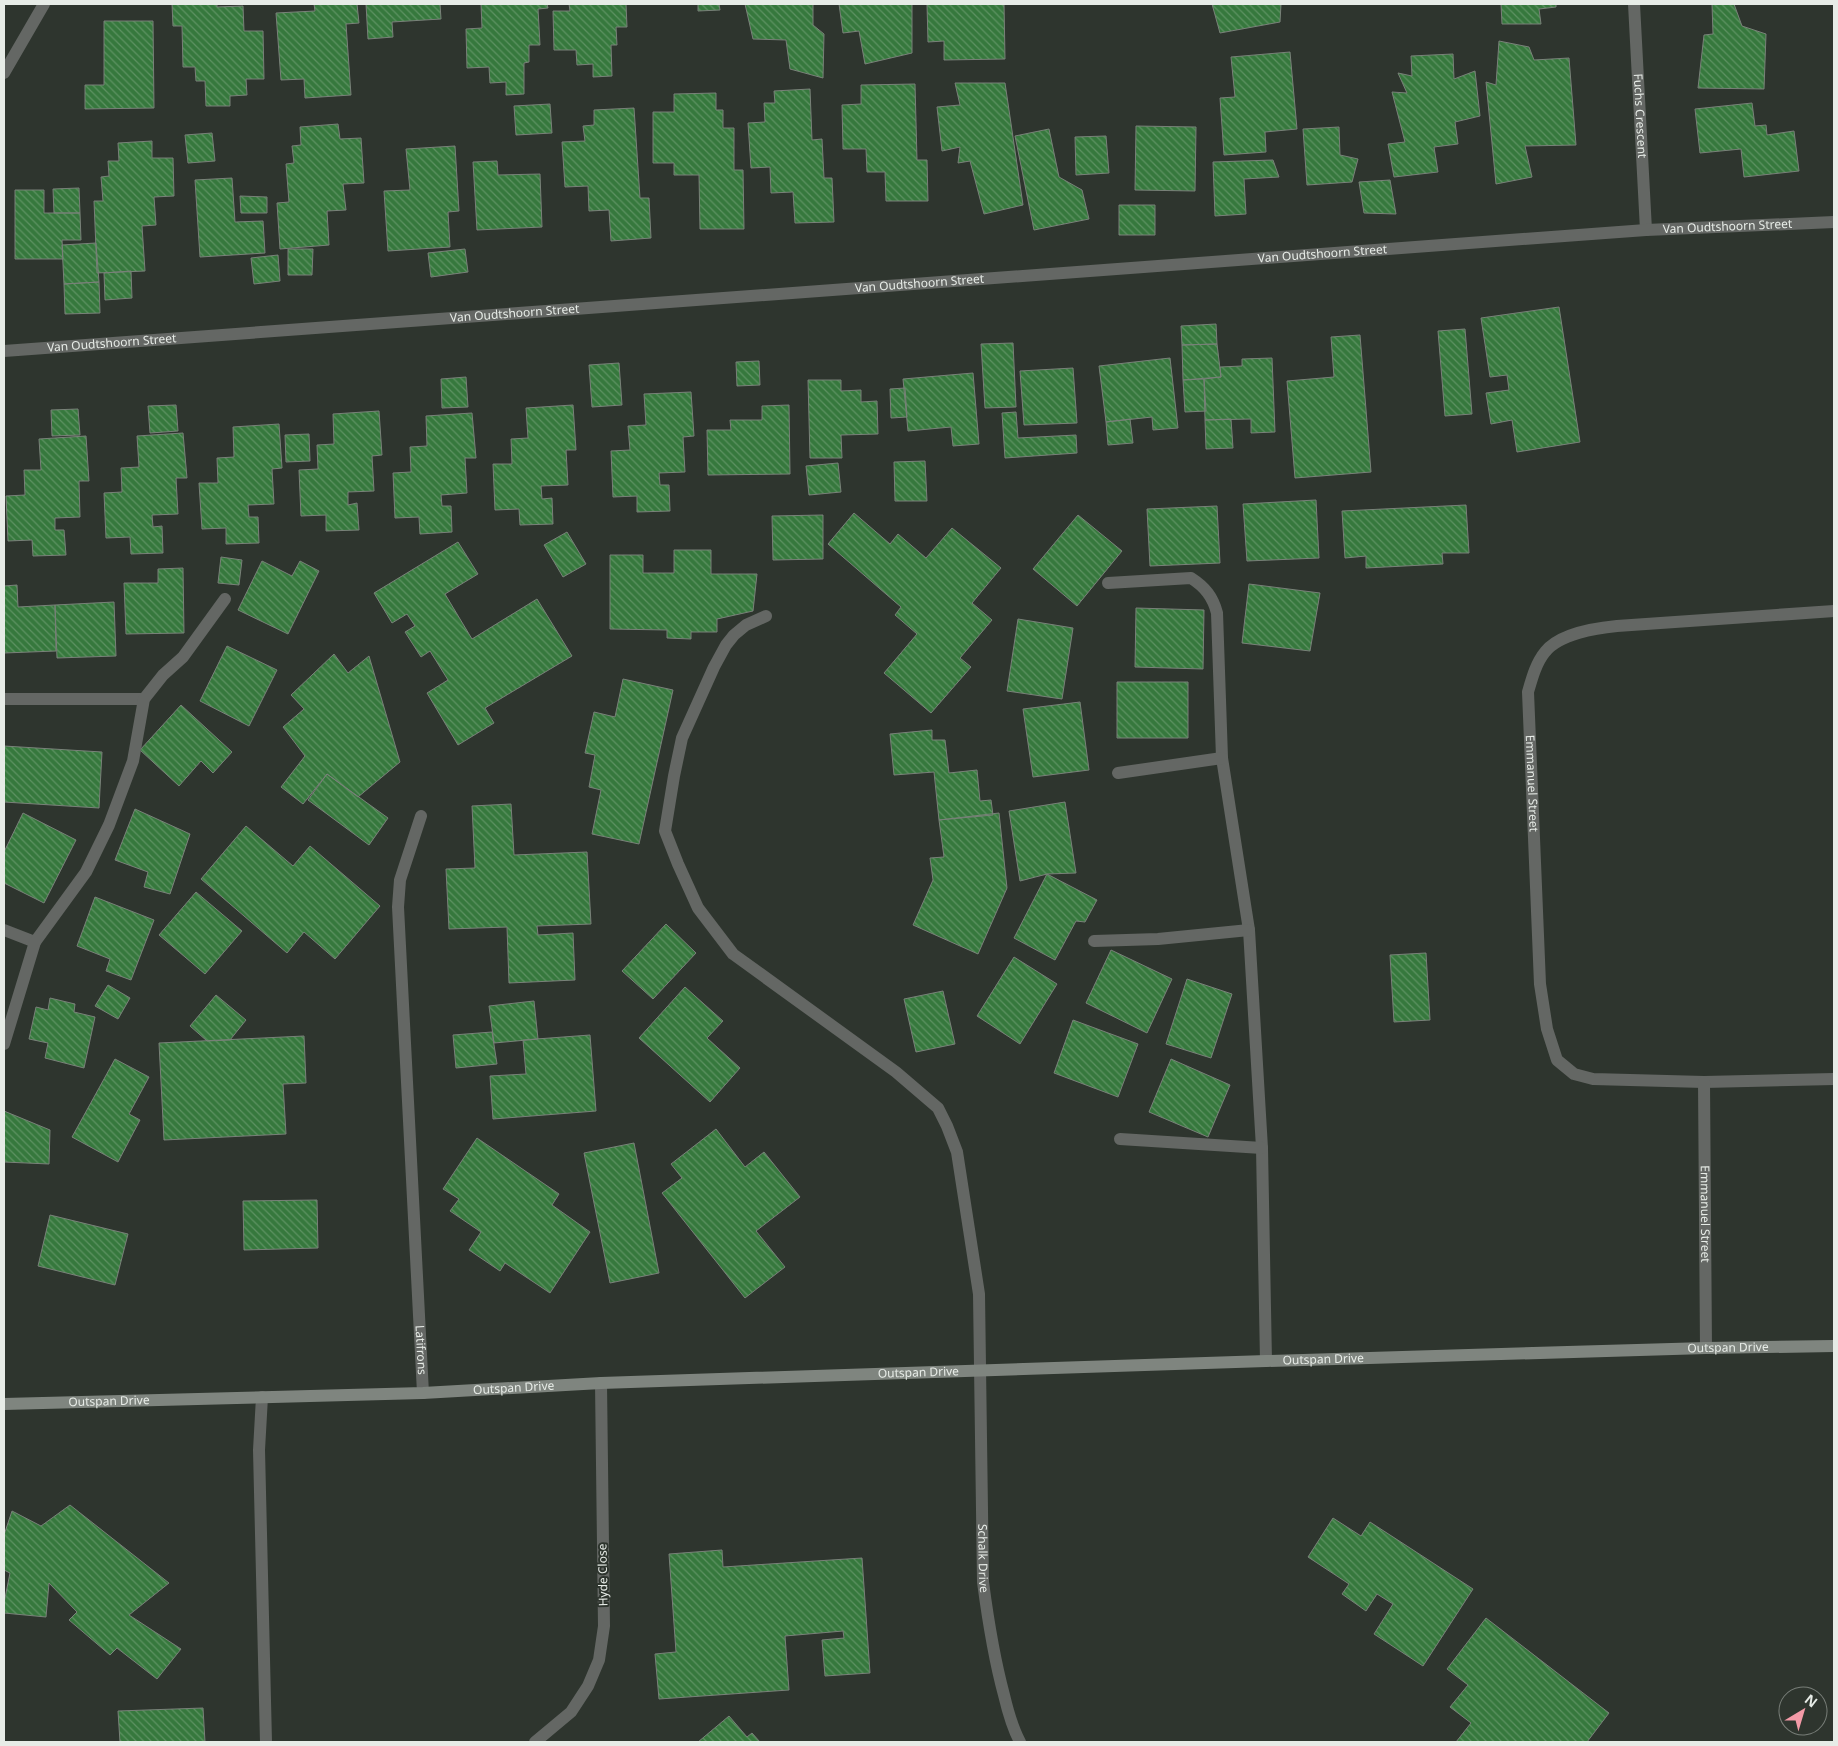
<svg xmlns="http://www.w3.org/2000/svg" width="1838" height="1746" viewBox="0 0 1838 1746" font-family="'Noto Sans',sans-serif">
  <style>
    .building { fill: url(#building-back-hatch); stroke: #798179 }
    .lines { fill: none; stroke-linecap: round; stroke-linejoin: round }
    .street { stroke: #646764; stroke-width: 12 }
    .secondary { stroke: #7f857f; stroke-width: 12 }
    .labels { text-anchor: middle; stroke-width: 4; stroke-linejoin: round; paint-order: stroke }
    .street-label { font-size: 12px; fill: #e7ece7; stroke: #2e352e }
  </style>
  <defs>
    <pattern id="building-back-hatch" width="6" height="6" patternUnits="userSpaceOnUse" patternTransform="scale(1.25)"><rect width="6" height="6" fill="#36783d"/><path d="M-1 5l2 2M0 0l6 6M5-1l2 2" fill="none" stroke="#5d9262"/></pattern>
  </defs>
  <rect width="100%" height="100%" fill="#2e352e"/>
  <path class="building" d="M 172,4 L 217,4 L 217,7 L 243,6 L 244,31 L 263,31 L 264,79 L 246,79 L 247,95 L 230,96 L 230,106 L 206,106 L 205,81 L 196,81 L 195,67 L 183,67 L 182,26 L 173,26 Z
    M 314,4 L 357,4 L 359,23 L 346,24 L 351,95 L 305,98 L 304,79 L 281,80 L 276,13 L 315,11 Z
    M 366,4 L 440,4 L 441,19 L 392,22 L 393,37 L 368,39 Z
    M 481,4 L 547,4 L 548,8 L 538,9 L 540,45 L 529,45 L 529,62 L 524,63 L 524,94 L 506,95 L 506,82 L 490,83 L 489,67 L 467,68 L 466,29 L 482,28 Z
    M 569,4 L 626,4 L 627,27 L 616,27 L 617,45 L 611,45 L 612,76 L 593,77 L 593,64 L 577,65 L 576,50 L 554,50 L 553,11 L 570,11 Z
    M 698,4 L 719,4 L 720,10 L 698,11 Z
    M 745,4 L 813,4 L 813,25 L 824,34 L 823,78 L 790,69 L 786,40 L 753,39 Z
    M 839,4 L 912,4 L 912,53 L 865,64 L 859,31 L 843,33 Z
    M 927,4 L 1004,4 L 1005,59 L 944,60 L 944,41 L 928,42 Z
    M 1212,4 L 1281,4 L 1280,22 L 1220,33 Z
    M 1501,4 L 1556,4 L 1556,7 L 1539,9 L 1541,24 L 1502,24 Z
    M 1712,4 L 1734,4 L 1742,26 L 1766,34 L 1764,89 L 1698,88 L 1704,35 L 1713,34 Z
    M 104,21 L 153,21 L 154,108 L 85,109 L 85,85 L 104,85 Z
    M 1499,41 L 1529,47 L 1534,60 L 1569,58 L 1576,145 L 1525,146 L 1532,177 L 1496,184 L 1486,82 L 1496,85 Z
    M 1290,52 L 1297,129 L 1265,132 L 1266,152 L 1224,155 L 1220,98 L 1235,97 L 1231,57 Z
    M 1453,54 L 1454,79 L 1475,71 L 1480,116 L 1455,122 L 1458,144 L 1434,147 L 1438,172 L 1394,177 L 1388,144 L 1405,142 L 1392,92 L 1407,93 L 1398,73 L 1412,76 L 1411,56 Z
    M 955,83 L 1005,83 L 1023,205 L 984,214 L 970,161 L 958,163 L 960,147 L 942,151 L 937,107 L 960,105 Z
    M 915,84 L 917,160 L 927,160 L 928,201 L 886,201 L 885,172 L 867,172 L 866,149 L 843,149 L 842,105 L 861,104 L 861,85 Z
    M 810,89 L 812,140 L 822,139 L 824,178 L 832,178 L 834,222 L 795,223 L 793,192 L 771,193 L 770,167 L 751,168 L 748,123 L 765,122 L 764,103 L 775,103 L 774,91 Z
    M 716,93 L 716,110 L 723,110 L 723,128 L 734,128 L 734,170 L 743,170 L 744,229 L 700,229 L 699,175 L 674,175 L 674,163 L 653,163 L 653,112 L 674,112 L 674,94 Z
    M 1752,103 L 1755,126 L 1766,125 L 1767,135 L 1794,131 L 1799,171 L 1744,177 L 1741,149 L 1700,153 L 1695,109 Z
    M 550,104 L 552,133 L 516,135 L 514,106 Z
    M 634,108 L 640,198 L 649,198 L 651,238 L 611,241 L 609,210 L 589,211 L 588,186 L 565,187 L 562,142 L 585,141 L 583,126 L 594,125 L 594,110 Z
    M 338,124 L 340,139 L 361,138 L 364,183 L 343,184 L 346,210 L 327,211 L 329,245 L 280,249 L 277,203 L 289,202 L 286,164 L 294,163 L 292,146 L 301,145 L 300,127 Z
    M 1136,126 L 1196,127 L 1195,191 L 1135,190 Z
    M 1339,127 L 1340,155 L 1358,159 L 1352,182 L 1307,185 L 1303,129 Z
    M 1049,129 L 1059,177 L 1082,190 L 1089,219 L 1034,230 L 1015,136 Z
    M 212,133 L 215,161 L 188,163 L 185,135 Z
    M 1106,136 L 1109,173 L 1076,175 L 1075,137 Z
    M 152,141 L 152,158 L 173,158 L 174,196 L 154,197 L 156,225 L 142,226 L 145,271 L 97,273 L 94,201 L 103,201 L 101,177 L 109,176 L 108,161 L 119,161 L 118,143 Z
    M 455,146 L 459,211 L 448,212 L 450,247 L 388,251 L 384,191 L 410,190 L 406,149 Z
    M 1273,160 L 1279,177 L 1244,179 L 1246,214 L 1215,216 L 1213,162 Z
    M 497,161 L 498,175 L 540,174 L 542,227 L 477,230 L 473,162 Z
    M 232,178 L 235,222 L 263,221 L 265,253 L 200,257 L 195,180 Z
    M 1390,180 L 1396,214 L 1364,213 L 1359,182 Z
    M 79,188 L 80,213 L 54,213 L 53,189 Z
    M 15,190 L 44,190 L 44,213 L 80,213 L 81,240 L 62,240 L 63,259 L 15,259 Z
    M 240,196 L 267,197 L 267,213 L 241,213 Z
    M 1119,205 L 1155,205 L 1155,235 L 1119,235 Z
    M 96,243 L 99,282 L 64,284 L 62,245 Z
    M 288,249 L 313,249 L 312,275 L 288,275 Z
    M 465,249 L 468,272 L 431,277 L 428,253 Z
    M 278,255 L 280,281 L 254,284 L 251,258 Z
    M 131,271 L 132,298 L 105,300 L 104,273 Z
    M 99,282 L 100,313 L 65,314 L 64,284 Z
    M 1559,307 L 1580,442 L 1517,452 L 1512,420 L 1491,424 L 1486,393 L 1509,390 L 1507,375 L 1490,377 L 1481,318 Z
    M 1216,324 L 1217,344 L 1182,345 L 1181,326 Z
    M 1465,329 L 1472,414 L 1445,416 L 1438,331 Z
    M 1360,335 L 1371,472 L 1295,478 L 1287,381 L 1334,377 L 1331,337 Z
    M 1013,343 L 1016,407 L 985,408 L 981,344 Z
    M 1217,344 L 1221,377 L 1183,380 L 1182,345 Z
    M 1170,358 L 1178,428 L 1153,430 L 1152,417 L 1106,422 L 1099,366 Z
    M 1272,358 L 1275,432 L 1251,433 L 1251,419 L 1205,420 L 1204,379 L 1221,377 L 1220,367 L 1242,366 L 1242,359 Z
    M 759,361 L 760,385 L 737,386 L 736,362 Z
    M 619,363 L 622,405 L 592,407 L 589,365 Z
    M 1073,368 L 1077,423 L 1024,425 L 1020,371 Z
    M 973,373 L 979,444 L 953,446 L 951,427 L 908,431 L 903,379 Z
    M 466,377 L 468,407 L 442,408 L 441,379 Z
    M 1204,379 L 1206,411 L 1185,412 L 1183,380 Z
    M 808,380 L 841,380 L 841,391 L 861,390 L 861,402 L 877,401 L 878,434 L 841,435 L 842,458 L 810,458 Z
    M 905,388 L 907,417 L 891,418 L 890,389 Z
    M 691,392 L 694,436 L 683,437 L 685,472 L 659,473 L 660,485 L 669,485 L 670,511 L 637,512 L 637,496 L 613,497 L 611,451 L 630,450 L 628,426 L 646,425 L 644,394 Z
    M 176,405 L 178,431 L 150,433 L 148,406 Z
    M 573,405 L 576,450 L 566,450 L 568,485 L 541,486 L 542,499 L 552,498 L 553,524 L 520,525 L 519,509 L 495,510 L 493,464 L 512,464 L 511,439 L 528,438 L 526,408 Z
    M 789,405 L 790,474 L 708,475 L 707,430 L 731,430 L 730,420 L 762,420 L 762,406 Z
    M 78,409 L 80,435 L 52,436 L 51,410 Z
    M 379,411 L 382,455 L 372,456 L 374,491 L 348,492 L 348,505 L 357,503 L 359,530 L 326,531 L 326,515 L 301,516 L 299,470 L 318,469 L 317,445 L 334,444 L 333,414 Z
    M 1016,412 L 1018,438 L 1076,435 L 1077,453 L 1005,458 L 1002,413 Z
    M 472,413 L 476,458 L 465,458 L 467,493 L 441,495 L 442,506 L 451,506 L 452,532 L 420,534 L 419,517 L 395,518 L 393,473 L 411,472 L 410,447 L 427,446 L 426,416 Z
    M 1130,419 L 1133,443 L 1108,445 L 1106,422 Z
    M 1231,419 L 1233,448 L 1206,449 L 1205,420 Z
    M 279,424 L 282,468 L 272,469 L 274,504 L 248,505 L 249,517 L 258,517 L 259,543 L 226,544 L 226,528 L 202,529 L 199,483 L 218,483 L 217,458 L 234,457 L 233,427 Z
    M 183,433 L 187,478 L 176,478 L 178,514 L 152,515 L 153,527 L 162,526 L 163,553 L 131,554 L 130,537 L 106,538 L 104,493 L 122,492 L 121,468 L 139,467 L 137,436 Z
    M 309,434 L 310,461 L 286,462 L 285,435 Z
    M 86,436 L 89,481 L 79,481 L 80,517 L 55,518 L 55,530 L 64,530 L 66,555 L 33,556 L 32,540 L 8,541 L 6,496 L 25,495 L 24,470 L 41,470 L 39,439 Z
    M 925,461 L 927,501 L 895,501 L 894,462 Z
    M 838,463 L 841,492 L 809,495 L 806,466 Z
    M 1316,500 L 1319,558 L 1247,561 L 1243,504 Z
    M 1466,505 L 1469,553 L 1442,553 L 1443,564 L 1366,568 L 1366,556 L 1345,558 L 1342,511 Z
    M 1217,506 L 1220,563 L 1150,566 L 1147,509 Z
    M 854,513 L 890,544 L 898,534 L 926,558 L 952,528 L 1001,568 L 972,603 L 992,620 L 960,658 L 971,667 L 931,713 L 884,673 L 917,634 L 895,615 L 901,607 L 828,544 Z
    M 823,515 L 823,559 L 773,560 L 772,516 Z
    M 1078,515 L 1122,551 L 1077,606 L 1033,569 Z
    M 567,532 L 586,564 L 563,577 L 544,545 Z
    M 458,542 L 478,574 L 445,594 L 472,639 L 537,599 L 572,656 L 485,708 L 494,723 L 458,745 L 427,693 L 448,680 L 430,651 L 421,657 L 405,632 L 415,626 L 407,614 L 392,623 L 374,593 Z
    M 674,550 L 711,550 L 711,574 L 757,574 L 753,611 L 717,619 L 717,632 L 691,632 L 691,639 L 667,638 L 667,630 L 610,629 L 610,555 L 643,555 L 643,573 L 674,573 Z
    M 221,557 L 242,560 L 239,585 L 218,583 Z
    M 262,561 L 292,576 L 300,561 L 319,571 L 288,634 L 238,610 Z
    M 183,568 L 184,633 L 126,634 L 124,583 L 158,583 L 158,569 Z
    M 1249,584 L 1320,593 L 1310,651 L 1242,643 Z
    M 17,585 L 18,607 L 55,605 L 56,651 L 4,653 L 4,586 Z
    M 114,602 L 116,656 L 57,658 L 55,605 Z
    M 1136,608 L 1204,610 L 1203,669 L 1135,667 Z
    M 1018,619 L 1073,628 L 1062,699 L 1007,691 Z
    M 227,646 L 277,670 L 249,726 L 200,701 Z
    M 334,654 L 348,673 L 369,656 L 400,762 L 358,797 L 327,774 L 303,804 L 281,787 L 305,756 L 283,727 L 304,709 L 291,695 Z
    M 623,679 L 673,690 L 639,844 L 592,834 L 601,790 L 589,787 L 595,755 L 585,753 L 594,712 L 615,717 Z
    M 1117,682 L 1188,682 L 1188,738 L 1117,738 Z
    M 1080,702 L 1089,770 L 1033,777 L 1023,709 Z
    M 181,705 L 232,752 L 213,773 L 201,761 L 179,786 L 140,750 Z
    M 932,730 L 932,740 L 945,740 L 949,773 L 977,770 L 980,801 L 991,800 L 993,815 L 939,820 L 934,772 L 894,775 L 890,734 Z
    M 4,746 L 102,752 L 99,808 L 4,802 Z
    M 327,774 L 388,818 L 369,845 L 308,800 Z
    M 1065,802 L 1076,873 L 1047,874 L 1020,881 L 1009,811 Z
    M 511,804 L 514,855 L 587,852 L 591,924 L 537,926 L 538,935 L 573,933 L 575,980 L 509,983 L 507,927 L 449,929 L 446,869 L 475,868 L 472,806 Z
    M 135,809 L 190,834 L 170,894 L 144,887 L 148,872 L 115,860 Z
    M 23,813 L 76,840 L 44,903 L 4,883 L 4,852 Z
    M 999,813 L 1007,888 L 978,954 L 913,925 L 933,880 L 930,858 L 944,857 L 939,820 Z
    M 246,826 L 293,866 L 310,846 L 380,906 L 335,959 L 304,932 L 287,953 L 201,879 Z
    M 1047,874 L 1097,900 L 1085,922 L 1076,921 L 1055,960 L 1014,938 Z
    M 196,892 L 242,931 L 205,974 L 159,935 Z
    M 95,897 L 154,920 L 131,980 L 106,971 L 110,959 L 77,946 Z
    M 666,924 L 696,953 L 653,999 L 622,971 Z
    M 1111,950 L 1172,979 L 1147,1033 L 1086,1003 Z
    M 1426,953 L 1430,1020 L 1394,1022 L 1390,955 Z
    M 1014,957 L 1057,984 L 1020,1044 L 977,1016 Z
    M 1187,979 L 1232,994 L 1211,1058 L 1166,1044 Z
    M 108,985 L 130,998 L 118,1019 L 95,1006 Z
    M 685,987 L 723,1021 L 707,1038 L 740,1068 L 710,1102 L 639,1038 Z
    M 943,991 L 955,1044 L 916,1052 L 904,999 Z
    M 216,995 L 246,1020 L 230,1040 L 207,1041 L 190,1026 Z
    M 50,998 L 75,1004 L 74,1012 L 95,1017 L 84,1068 L 45,1058 L 48,1043 L 29,1039 L 36,1007 L 48,1010 Z
    M 534,1001 L 538,1039 L 494,1043 L 489,1006 Z
    M 1073,1020 L 1138,1044 L 1118,1097 L 1054,1073 Z
    M 492,1032 L 497,1064 L 456,1068 L 453,1035 Z
    M 590,1035 L 596,1111 L 493,1119 L 490,1076 L 526,1074 L 523,1040 Z
    M 304,1036 L 306,1083 L 283,1084 L 286,1134 L 164,1140 L 159,1043 Z
    M 115,1059 L 149,1077 L 129,1114 L 140,1120 L 118,1162 L 72,1137 Z
    M 1171,1059 L 1230,1085 L 1208,1137 L 1149,1112 Z
    M 4,1111 L 50,1130 L 49,1164 L 4,1162 Z
    M 716,1129 L 745,1167 L 764,1152 L 800,1197 L 756,1231 L 785,1267 L 745,1298 L 662,1193 L 682,1178 L 671,1164 Z
    M 477,1138 L 559,1194 L 552,1205 L 590,1232 L 550,1293 L 505,1263 L 500,1271 L 469,1250 L 481,1232 L 450,1211 L 459,1199 L 443,1189 Z
    M 634,1143 L 659,1273 L 610,1283 L 584,1153 Z
    M 317,1200 L 318,1248 L 244,1250 L 243,1201 Z
    M 50,1215 L 128,1234 L 115,1285 L 38,1266 Z
    M 70,1505 L 169,1583 L 129,1615 L 181,1649 L 157,1679 L 117,1648 L 110,1655 L 69,1620 L 77,1612 L 49,1583 L 46,1617 L 4,1613 L 4,1603 L 10,1573 L 4,1570 L 4,1535 L 12,1511 L 41,1526 Z
    M 1333,1518 L 1361,1536 L 1370,1522 L 1473,1589 L 1423,1666 L 1374,1634 L 1393,1604 L 1377,1594 L 1366,1611 L 1342,1594 L 1349,1584 L 1308,1557 Z
    M 722,1550 L 723,1567 L 862,1558 L 870,1673 L 825,1676 L 822,1640 L 844,1638 L 843,1631 L 785,1636 L 789,1690 L 659,1699 L 655,1654 L 676,1652 L 669,1554 Z
    M 1486,1618 L 1609,1713 L 1587,1742 L 1456,1742 L 1471,1723 L 1450,1707 L 1468,1685 L 1447,1669 Z
    M 203,1708 L 205,1742 L 120,1742 L 118,1711 Z
    M 729,1716 L 747,1737 L 752,1733 L 760,1742 L 698,1742 Z"/>
  <g class="lines">
    <g class="street">
      <path id="s1" d="M 1634,4 L 1646,230"/>
      <path d="M 4,73 L 44,4"/>
      <path id="s2" d="M 4,351 L 1646,230 L 1834,222"/>
      <path d="M 1108,583 L 1191,578 C 1205,587 1213,597 1217,613 L 1222,758 L 1249,930 L 1262,1148 L 1266,1361"/>
      <path id="s3" d="M 1834,611 L 1617,626 C 1596,628 1559,634 1545,652 C 1536,663 1532,678 1528,692 L 1540,984 L 1547,1029 L 1557,1060 L 1574,1074 L 1593,1079 L 1704,1082 L 1834,1079"/>
      <path id="s4" d="M 766,616 L 746,625 L 734,635 L 726,645 L 714,667 L 682,738 L 674,776 L 665,831 L 678,864 L 698,908 L 733,954 L 896,1072 L 938,1108 L 947,1126 L 957,1152 L 979,1294 L 983,1582 C 988,1620 994,1658 1004,1695 C 1008,1712 1012,1727 1020,1742"/>
      <path d="M 4,699 L 144,699"/>
      <path d="M 1118,773 L 1222,758"/>
      <path id="s5" d="M 421,816 L 400,880 L 398,907 L 423,1393"/>
      <path d="M 4,930 L 35,942"/>
      <path d="M 1094,941 L 1158,939 L 1249,930"/>
      <path d="M 4,1044 L 35,942 L 86,872 L 109,825 L 133,761 L 144,699 L 163,675 L 183,657 L 225,599"/>
      <path id="s6" d="M 1704,1082 L 1706,1348"/>
      <path d="M 1120,1139 L 1262,1148"/>
      <path d="M 262,1397 L 259,1450 L 266,1742"/>
      <path d="M 535,1742 L 571,1712 L 588,1686 L 599,1660 L 604,1626 L 601,1383"/>
    </g>
    <path class="secondary" id="s7" d="M 4,1404 L 423,1393 L 601,1383 L 1266,1361 L 1706,1348 L 1834,1346"/>
  </g>
  <g class="labels">
    <g class="street-label">
      <text dy="4" stroke="none"><textPath href="#s1" startOffset="112">Fuchs Crescent</textPath></text>
      <text dy="4" stroke="none"><textPath href="#s2" startOffset="1728">Van Oudtshoorn Street</textPath></text>
      <text dy="4" stroke="none"><textPath href="#s2" startOffset="1322">Van Oudtshoorn Street</textPath></text>
      <text dy="4" stroke="none"><textPath href="#s2" startOffset="918">Van Oudtshoorn Street</textPath></text>
      <text dy="4" stroke="none"><textPath href="#s2" startOffset="512">Van Oudtshoorn Street</textPath></text>
      <text dy="4" stroke="none"><textPath href="#s2" startOffset="108">Van Oudtshoorn Street</textPath></text>
      <text dy="4" stroke="none"><textPath href="#s3" startOffset="431">Emmanuel Street</textPath></text>
      <text dy="4" stroke="none"><textPath href="#s6" startOffset="132">Emmanuel Street</textPath></text>
      <text dy="4" stroke="none"><textPath href="#s7" startOffset="1725">Outspan Drive</textPath></text>
      <text dy="4" stroke="none"><textPath href="#s5" startOffset="538">Latifrons</textPath></text>
      <text dy="4" stroke="none"><textPath href="#s7" startOffset="1320">Outspan Drive</textPath></text>
      <text dy="4" stroke="none"><textPath href="#s7" startOffset="915">Outspan Drive</textPath></text>
      <text dy="4" stroke="none"><textPath href="#s7" startOffset="510">Outspan Drive</textPath></text>
      <text dy="4" stroke="none"><textPath href="#s7" startOffset="105">Outspan Drive</textPath></text>
      <text dy="4" stroke="none"><textPath href="#s4" startOffset="1102">Schalk Drive</textPath></text>
      <text transform="translate(603 1575) rotate(-91)" y="4">Hyde Close</text>
    </g>
  </g>
  <rect width="1838" height="1746" fill="none" stroke="#e7ece7" stroke-width="10"/>
  <g transform="translate(1803 1711) rotate(38)"><circle r="24" fill="#2e352e" stroke="#787e78"/>
  <path d="M0-4L9 19L0 12L-9 19Z" fill="#f39aa7"/>
  <text y="-8" font-size="14" font-weight="bold" text-anchor="middle" fill="#e7ece7">N</text>
  </g>
</svg>
